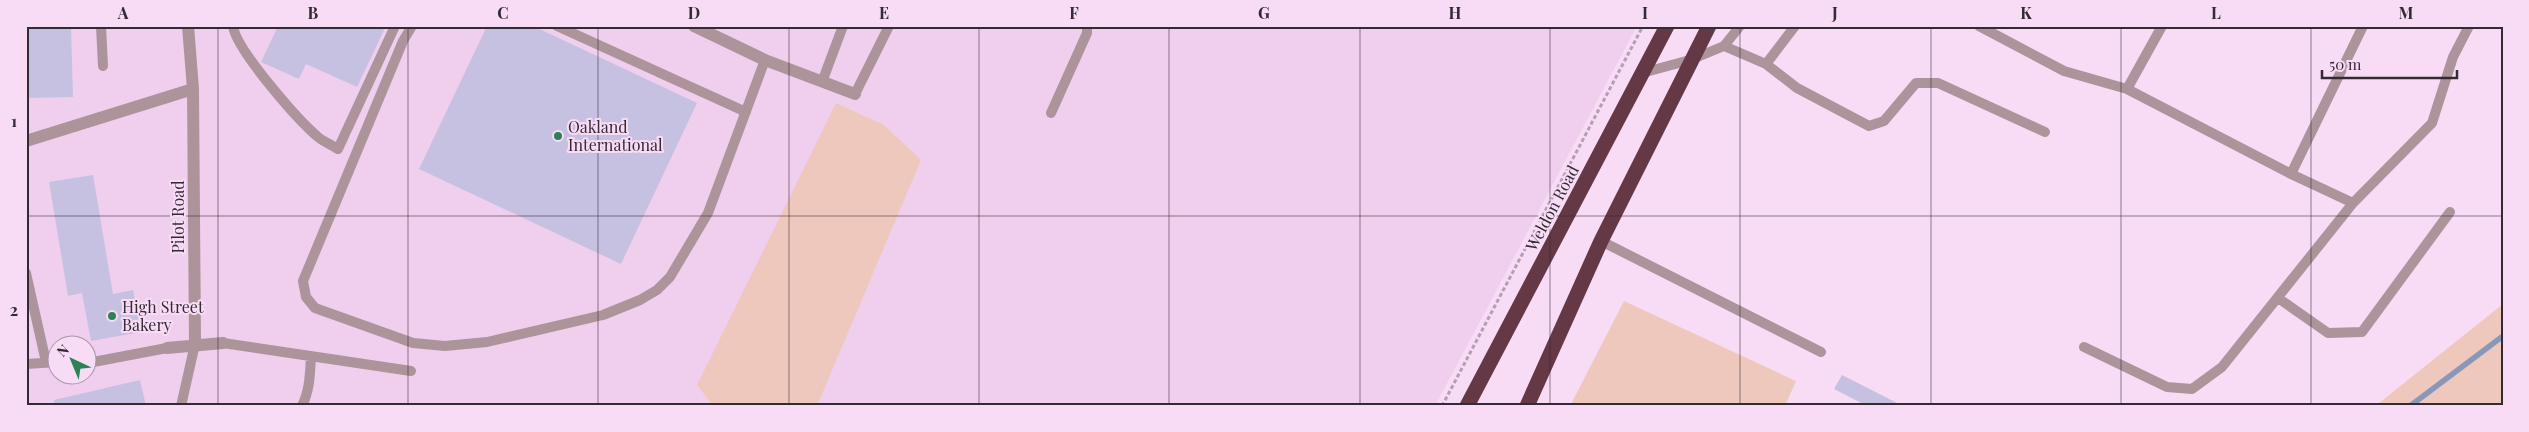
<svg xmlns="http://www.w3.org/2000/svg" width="2529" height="432" viewBox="0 0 2529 432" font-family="'Playfair Display',serif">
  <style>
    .built { fill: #f0ceed; fill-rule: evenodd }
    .green { fill: #efc8bd }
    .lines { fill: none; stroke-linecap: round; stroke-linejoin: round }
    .stream { stroke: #8998b8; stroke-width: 5.5 }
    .building { fill: #c7c1e1 }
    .path { stroke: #b59fb4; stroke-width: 3; stroke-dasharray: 4 2.5; stroke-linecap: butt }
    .lane { stroke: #ac949a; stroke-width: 10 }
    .street { stroke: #ac949a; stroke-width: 12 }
    .highway { stroke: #653845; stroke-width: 15 }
    .grid { fill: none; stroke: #342a33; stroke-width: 1; stroke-opacity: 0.55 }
    .poi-dot { fill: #2b8256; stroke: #f8dcf6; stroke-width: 2 }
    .labels { text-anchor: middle; stroke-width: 4; stroke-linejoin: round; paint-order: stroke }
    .poi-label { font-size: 16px; fill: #342a33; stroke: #f8dcf6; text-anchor: start }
    .street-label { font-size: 16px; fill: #342a33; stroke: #f8dcf6 }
    .neatline { fill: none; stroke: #342a33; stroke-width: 2 }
    .grid-label { font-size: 16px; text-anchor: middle; font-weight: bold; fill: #342a33 }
  </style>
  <rect width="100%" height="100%" fill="#f8dcf6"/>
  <path class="built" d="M 26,26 L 1637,26 L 1435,406 L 26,406 ZM 58,344 L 88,344 L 88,374 L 58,374 Z"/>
  <path class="green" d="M 836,103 L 884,125 L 921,160 L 817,406 L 713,406 L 697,385 Z
    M 1624,301 L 1796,381 L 1785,406 L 1570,406 Z
    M 2503,304 L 2503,406 L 2374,406 L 2379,403 Z"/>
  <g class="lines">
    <path class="stream" d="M 2410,406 L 2503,336"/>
  </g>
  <path class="building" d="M 26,26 L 71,26 L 73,97 L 26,98 Z
    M 278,26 L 386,26 L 357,87 L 306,64 L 299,79 L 261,62 Z
    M 487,26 L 533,26 L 697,103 L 621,264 L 419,169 Z
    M 93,175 L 113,294 L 133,290 L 141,332 L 91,341 L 82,293 L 68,296 L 49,182 Z
    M 1842,375 L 1903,406 L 1867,406 L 1834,389 Z
    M 140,380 L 146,406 L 54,406 L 54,400 Z"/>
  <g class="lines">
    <path class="path" d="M 1442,406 L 1643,26"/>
    <path class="lane" d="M 101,26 L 103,66
      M 233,26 C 236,50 299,121 318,137 C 324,142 332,145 338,149 L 395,26
      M 412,26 L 403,41 L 303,281 L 306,297 L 315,308 L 413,343 L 445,346 L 487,342 L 603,315 L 640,300 L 657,290 L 670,277 L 708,213 L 765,60
      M 557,26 L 746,112
      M 1979,26 L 2064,71 L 2127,89 L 2291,174 L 2353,203 L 2432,123 L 2453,57 L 2469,26
      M 1724,46 L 1766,64 L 1797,88 L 1869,126 L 1884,121 L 1916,83 L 1938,83 L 2045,132
      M 1766,64 L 1795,26
      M 1642,73 L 1690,60 L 1724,46 L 1740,26
      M 822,82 L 843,26
      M 2127,89 L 2162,26
      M 855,94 L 889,26
      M 1051,113 L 1087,33 L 1087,26
      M 2291,174 L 2363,26
      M 1601,241 L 1821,352
      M 26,273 L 46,362
      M 2278,298 L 2328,333 L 2362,332 L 2450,212
      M 223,343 L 411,371
      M 2084,347 L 2167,387 L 2192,389 L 2222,367 L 2353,203
      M 88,363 L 167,348
      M 26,364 L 58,362
      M 181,406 L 195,344
      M 302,406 C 310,390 310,373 311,356"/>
    <path class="street" d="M 694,26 L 765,60 L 855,94
      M 193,89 L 195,344
      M 26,141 L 193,89 L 188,26
      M 167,348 L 223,343"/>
    <path class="highway" d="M 1467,406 L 1667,26
      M 1527,406 L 1601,241 L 1709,26"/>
  </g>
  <path class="grid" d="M 218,26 L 218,406M 408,26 L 408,406M 598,26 L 598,406M 789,26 L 789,406M 979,26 L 979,406M 1169,26 L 1169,406M 1360,26 L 1360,406M 1550,26 L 1550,406M 1740,26 L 1740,406M 1931,26 L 1931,406M 2121,26 L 2121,406M 2311,26 L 2311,406M 26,216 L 2503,216"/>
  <g class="poi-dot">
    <circle cx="558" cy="136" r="5"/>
    <circle cx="112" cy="316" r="5"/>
  </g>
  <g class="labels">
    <g class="poi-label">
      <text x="568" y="133">Oakland<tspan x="568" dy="18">International</tspan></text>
      <text x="122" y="313">High Street<tspan x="122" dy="18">Bakery</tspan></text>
    </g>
    <g class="street-label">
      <text transform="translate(1552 208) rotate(-62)" y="6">Weldon Road</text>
      <text transform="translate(178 217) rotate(-90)" y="6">Pilot Road</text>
    </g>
  </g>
  <rect width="2529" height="432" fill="none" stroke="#f8dcf6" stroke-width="55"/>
  <g transform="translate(72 360) rotate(316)"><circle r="24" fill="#f8dcf6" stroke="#aa95a8"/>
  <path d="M0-4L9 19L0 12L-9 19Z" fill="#2b8256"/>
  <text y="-8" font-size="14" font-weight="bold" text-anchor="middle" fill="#342a33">N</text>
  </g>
  <path d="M2322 70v8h135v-8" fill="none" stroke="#342a33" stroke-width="2.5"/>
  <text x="2329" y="70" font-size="15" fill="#342a33" stroke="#f8dcf6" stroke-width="4" paint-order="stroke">50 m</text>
  <rect x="28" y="28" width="2474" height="376" class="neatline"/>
  <g class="grid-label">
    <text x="123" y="19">A</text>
    <text x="313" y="19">B</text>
    <text x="503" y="19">C</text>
    <text x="694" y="19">D</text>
    <text x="884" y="19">E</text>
    <text x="1074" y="19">F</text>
    <text x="1264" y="19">G</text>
    <text x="1455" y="19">H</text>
    <text x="1645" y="19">I</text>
    <text x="1835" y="19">J</text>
    <text x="2026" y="19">K</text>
    <text x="2216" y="19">L</text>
    <text x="2406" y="19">M</text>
    <text x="14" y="127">1</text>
    <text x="14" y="316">2</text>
  </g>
</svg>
